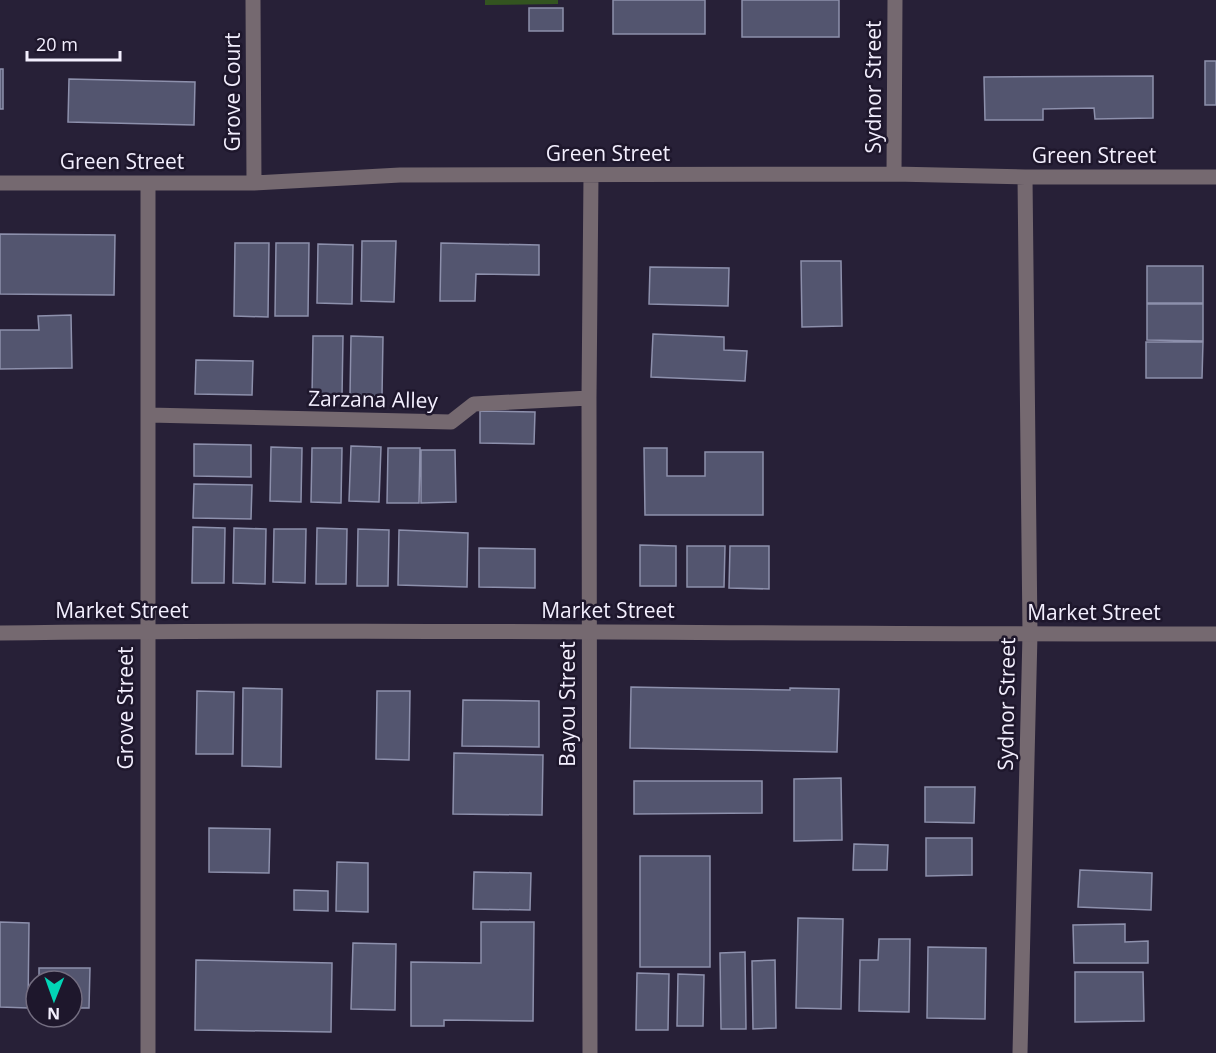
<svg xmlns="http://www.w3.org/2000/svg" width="1216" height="1053" viewBox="0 0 1216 1053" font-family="'Open Sans',sans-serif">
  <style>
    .green { fill: #335420 }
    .building { fill: #53556f; stroke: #8d90ac; stroke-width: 1.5 }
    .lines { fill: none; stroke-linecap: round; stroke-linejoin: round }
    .minor { stroke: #756970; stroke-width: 15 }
    .tertiary { stroke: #756970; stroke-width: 15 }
    .labels { text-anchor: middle; stroke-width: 5; stroke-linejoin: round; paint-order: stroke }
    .street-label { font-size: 21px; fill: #f3effe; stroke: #1e172c }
  </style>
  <rect width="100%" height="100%" fill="#272037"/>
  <path class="green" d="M 485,0 L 558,0 L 558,4 L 485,5 Z"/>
  <path class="building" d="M 613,0 L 705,0 L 705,34 L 613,34 Z
    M 742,0 L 839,0 L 839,37 L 742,37 Z
    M 529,8 L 563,8 L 563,31 L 529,31 Z
    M 1205,61 L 1216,61 L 1216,105 L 1205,105 Z
    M 0,69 L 3,69 L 3,109 L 0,109 Z
    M 1153,76 L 1153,118 L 1095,119 L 1094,108 L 1043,109 L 1043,120 L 985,120 L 984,77 Z
    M 69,79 L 195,82 L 194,125 L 68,122 Z
    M 0,234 L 115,235 L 114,295 L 0,294 Z
    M 362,241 L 396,241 L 394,302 L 361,301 Z
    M 235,243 L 269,243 L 268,317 L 234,316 Z
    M 276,243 L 309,243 L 308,316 L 275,316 Z
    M 441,243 L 539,245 L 539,275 L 476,274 L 475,301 L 440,301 Z
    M 318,244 L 353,245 L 352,304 L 317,303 Z
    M 801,261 L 841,261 L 842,326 L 802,327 Z
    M 1147,266 L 1203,266 L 1203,303 L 1147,303 Z
    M 650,267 L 729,268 L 728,306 L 649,304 Z
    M 1147,304 L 1203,304 L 1203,341 L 1147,340 Z
    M 71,315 L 72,368 L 0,369 L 0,330 L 39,330 L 38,316 Z
    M 653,334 L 724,337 L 724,350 L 747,351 L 745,381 L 651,377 Z
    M 313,336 L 343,336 L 342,397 L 312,396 Z
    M 351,336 L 383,337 L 382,396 L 350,395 Z
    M 1146,342 L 1203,342 L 1202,378 L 1146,378 Z
    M 196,360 L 253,361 L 252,395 L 195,394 Z
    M 480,411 L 535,412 L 534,444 L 480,443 Z
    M 194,444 L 251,445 L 251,477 L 194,476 Z
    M 351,446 L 381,447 L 379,502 L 349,501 Z
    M 271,447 L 302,448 L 301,502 L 270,501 Z
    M 312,448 L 342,448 L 341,503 L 311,502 Z
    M 388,448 L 420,448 L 419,503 L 387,503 Z
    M 644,448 L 667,448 L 667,476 L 705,476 L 705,452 L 763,452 L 763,515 L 645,515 Z
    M 421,450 L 455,450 L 456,502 L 421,503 Z
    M 194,484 L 252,485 L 251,519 L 193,518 Z
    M 193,527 L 225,528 L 224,583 L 192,583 Z
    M 234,528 L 266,529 L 265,584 L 233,583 Z
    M 317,528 L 347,529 L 346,584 L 316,584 Z
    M 274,529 L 306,529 L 305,583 L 273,582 Z
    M 358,529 L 389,530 L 388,586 L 357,586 Z
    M 399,530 L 468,533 L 467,587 L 398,585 Z
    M 640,545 L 676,546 L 676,586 L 640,586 Z
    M 687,546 L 725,546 L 724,587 L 687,587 Z
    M 730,546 L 769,546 L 769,589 L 729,588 Z
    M 479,548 L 535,549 L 535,588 L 479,587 Z
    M 631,687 L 790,690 L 790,688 L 839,689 L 837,752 L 630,748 Z
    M 243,688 L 282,689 L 281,767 L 242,766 Z
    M 197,691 L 234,692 L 233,754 L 196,754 Z
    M 377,691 L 410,691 L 409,760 L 376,759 Z
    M 463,700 L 539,701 L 539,747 L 462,746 Z
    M 454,753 L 543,755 L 542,815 L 453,814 Z
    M 841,778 L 842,840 L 794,841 L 794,779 Z
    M 634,781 L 762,781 L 762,813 L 634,814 Z
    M 925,787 L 975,787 L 974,823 L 925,822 Z
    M 209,828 L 270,829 L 269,873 L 209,872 Z
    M 926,838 L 972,838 L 972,875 L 926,876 Z
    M 854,844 L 888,845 L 887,870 L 853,870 Z
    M 640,856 L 710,856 L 710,967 L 640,967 Z
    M 337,862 L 368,863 L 368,912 L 336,911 Z
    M 1080,870 L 1152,873 L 1151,910 L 1078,907 Z
    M 474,872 L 531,873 L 530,910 L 473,909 Z
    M 294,890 L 328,891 L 328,911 L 294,910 Z
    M 798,918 L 843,919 L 841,1009 L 796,1008 Z
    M 0,922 L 29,923 L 28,1008 L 0,1007 Z
    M 481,922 L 534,922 L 533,1021 L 444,1020 L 444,1026 L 411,1026 L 411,962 L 481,963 Z
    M 1125,924 L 1125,942 L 1148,941 L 1148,963 L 1074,963 L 1073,925 Z
    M 879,939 L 910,939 L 909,1012 L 859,1011 L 860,960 L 878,960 Z
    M 353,943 L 396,944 L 395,1010 L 351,1009 Z
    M 928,947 L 986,948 L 985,1019 L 927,1018 Z
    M 745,952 L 746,1029 L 721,1029 L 720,953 Z
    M 196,960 L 332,963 L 331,1032 L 195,1030 Z
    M 775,960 L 776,1028 L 753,1029 L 752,961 Z
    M 39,968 L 90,968 L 89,1008 L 72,1008 L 72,981 L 39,981 Z
    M 1075,972 L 1143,972 L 1144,1021 L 1075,1022 Z
    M 637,973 L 669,974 L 668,1030 L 636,1030 Z
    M 678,974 L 704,975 L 703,1026 L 677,1026 Z"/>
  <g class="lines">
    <path class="minor" d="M 253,0 L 254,183
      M 894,174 L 895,0
      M 0,183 L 254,183 L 400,175 L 894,174 L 1025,177 L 1216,177
      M 149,415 L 451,422 L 474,404 L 589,398
      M 148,1053 L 148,183
      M 590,1053 L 589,398 L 591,175
      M 1020,1053 L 1030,634 L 1025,177"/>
    <path class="tertiary" d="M 0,633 C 405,628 811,635 1216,634"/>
  </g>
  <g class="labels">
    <g class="street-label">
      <text transform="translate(874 87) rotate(-90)" y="7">Sydnor Street</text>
      <text transform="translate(233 92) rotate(-90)" y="7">Grove Court</text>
      <text x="608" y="161">Green Street</text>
      <text x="1094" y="163">Green Street</text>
      <text x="122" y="169">Green Street</text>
      <text transform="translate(373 400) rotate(1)" y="7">Zarzana Alley</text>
      <text x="122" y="618">Market Street</text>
      <text x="608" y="618">Market Street</text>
      <text x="1094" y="620">Market Street</text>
      <text transform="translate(568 704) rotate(-90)" y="7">Bayou Street</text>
      <text transform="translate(1007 704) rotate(-89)" y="7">Sydnor Street</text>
      <text transform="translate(126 708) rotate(-90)" y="7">Grove Street</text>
    </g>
  </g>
  <g transform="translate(54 999) rotate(181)"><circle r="28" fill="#1e172c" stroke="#736d80" stroke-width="1.5"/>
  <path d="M0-4.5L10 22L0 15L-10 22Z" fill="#02d5b6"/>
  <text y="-9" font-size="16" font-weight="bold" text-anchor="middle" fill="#f3effe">N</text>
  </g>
  <path d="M27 51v9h93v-9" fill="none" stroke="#f3effe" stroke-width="3"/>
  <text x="36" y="51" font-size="18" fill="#f3effe" stroke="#1e172c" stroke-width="4.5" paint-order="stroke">20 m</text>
</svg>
